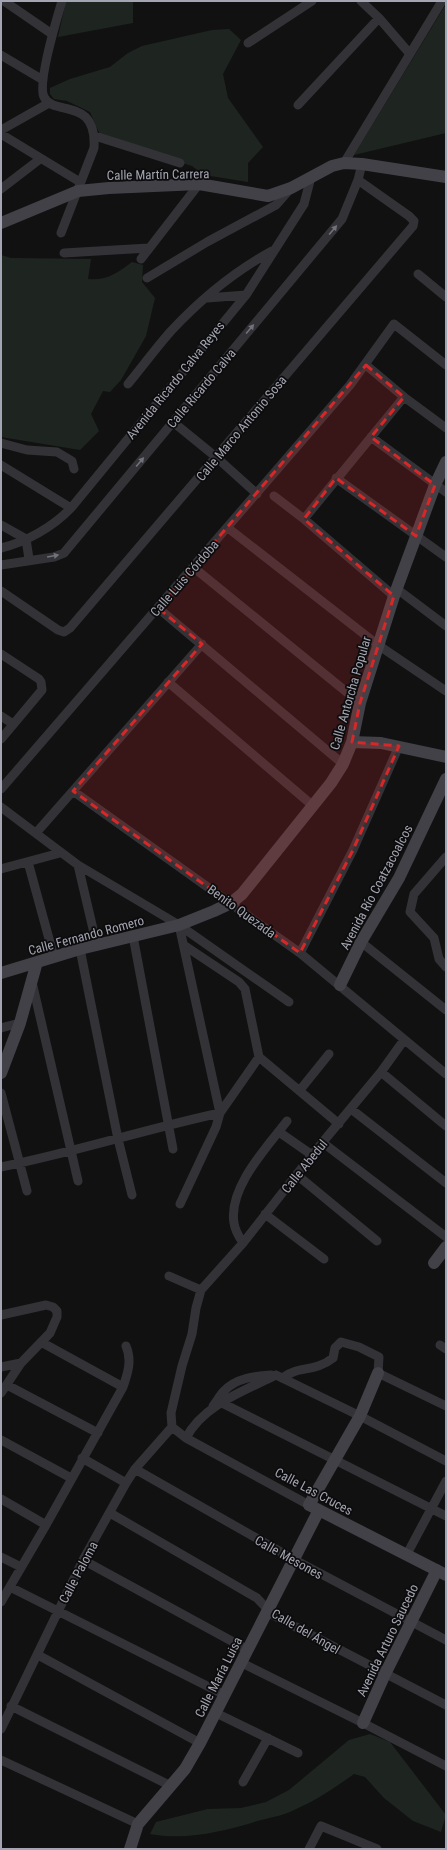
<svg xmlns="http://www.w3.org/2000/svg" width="447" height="1850" viewBox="0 0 447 1850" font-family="'Roboto Condensed',sans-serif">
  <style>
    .green { fill: #1e2520 }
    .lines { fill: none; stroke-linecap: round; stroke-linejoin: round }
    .street { stroke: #333337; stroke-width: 9 }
    .secondary { stroke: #414147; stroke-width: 12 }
    .oneway { fill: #71727b }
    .marked { fill: #d62828; fill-opacity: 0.2; stroke: #d62828; stroke-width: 3; stroke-dasharray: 8 5; stroke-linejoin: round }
    .labels { text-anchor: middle; stroke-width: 3.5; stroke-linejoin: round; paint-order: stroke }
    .street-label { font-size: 13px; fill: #a4a5b2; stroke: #0c0c0d }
  </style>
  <rect width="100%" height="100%" fill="#111112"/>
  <path class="green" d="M 66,1 L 133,1 L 133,23 L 58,37 Z
    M 446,4 L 446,133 L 354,155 Z
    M 229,29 L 241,40 L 223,74 L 228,98 L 263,147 L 248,163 L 248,182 L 204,175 L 192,166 L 101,137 L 90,112 L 67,101 L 54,99 L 50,94 L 50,88 L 70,79 L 110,67 L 128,53 L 142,46 L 212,30 Z
    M 1,255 L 11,258 L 91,259 L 88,279 C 106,281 118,273 132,262 L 143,265 L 142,282 L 155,298 L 146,336 L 121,380 L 110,392 L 103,391 L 91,414 L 99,431 L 80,450 L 1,437 Z
    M 370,1734 L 390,1742 L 446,1815 L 441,1832 L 413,1821 L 384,1798 L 365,1777 L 354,1774 C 336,1787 317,1800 296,1809 C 286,1815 273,1817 261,1820 C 225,1831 187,1841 150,1834 L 156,1822 L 208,1809 L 241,1808 L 266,1802 L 289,1790 L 349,1740 Z"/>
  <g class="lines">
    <path class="street" d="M 4,1 L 52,34
      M 361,1 L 379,18 L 410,54
      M 248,43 L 312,1
      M 1,55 L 43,80
      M 298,105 L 379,18
      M 1,130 L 49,103
      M 1,134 L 80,182
      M 95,136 L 180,163
      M 344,163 L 442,1
      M 1,189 L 40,159
      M 61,233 L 94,148 C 97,96 54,117 44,97 C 37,83 57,18 62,1
      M 64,253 L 149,248
      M 141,259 L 199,184
      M 418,274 L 446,297
      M 147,278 L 207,242 L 276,205 L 291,188
      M 207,298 L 246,295
      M 366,365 L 404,397 L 446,428
      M 128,384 C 142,367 156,348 171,331 C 200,300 235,271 272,251
      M 173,422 L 216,457 L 257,494
      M 371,437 L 446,492
      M 1,443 L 27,450 L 57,452 L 72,461 L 74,469
      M 1,465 L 71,508
      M 336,478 L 446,557
      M 274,496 L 304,519 L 394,596
      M 304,519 L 404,397
      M 1,525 L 26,539 L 29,559
      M 228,528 L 378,645 L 446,691
      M 1,548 C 26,542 53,527 71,508 L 246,295 L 304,204 L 311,177
      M 1,565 L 54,557 L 64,553 L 342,219 L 358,180 L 362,164
      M 193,567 L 360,703
      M 397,589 L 446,626
      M 1,591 L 58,630 L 64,632 L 70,628 L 413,226 L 414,221 L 409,216 L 358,180
      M 158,608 L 343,764
      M 1,654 L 39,679 L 41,682 L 42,690 L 1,739
      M 168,682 L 312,805
      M 1,716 L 13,724
      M 1,789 L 350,385 L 394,324 L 446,365
      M 73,791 L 300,953 L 446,1074
      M 1,807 L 78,865 L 179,925 L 289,1002
      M 36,833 L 202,644
      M 446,857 L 414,894 L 410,912 L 434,938 L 439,959 L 446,967
      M 28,862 L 54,957
      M 78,865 L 97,946
      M 1,869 L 60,853
      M 179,925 L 220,1113 L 216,1127 L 180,1204
      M 133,936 L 173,1149
      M 361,942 L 446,1010
      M 185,946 L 239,982 L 245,989 L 259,1057
      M 80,949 L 118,1139 L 132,1195
      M 300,953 L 353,850 L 399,746
      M 32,982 L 78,1181
      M 1,1028 L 20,1023
      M 259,1057 L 339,1124
      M 381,1072 L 446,1126
      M 300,1090 L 329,1054
      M 1,1093 L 27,1191
      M 351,1109 L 446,1183
      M 279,1132 L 312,1155
      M 322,1142 L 446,1237
      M 1,1167 C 75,1152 146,1129 220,1113 L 259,1057
      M 297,1175 L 377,1241
      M 265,1214 L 324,1259
      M 243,1243 C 239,1237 235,1231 234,1223 C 228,1188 267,1147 287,1121
      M 169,1276 L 201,1290
      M 1,1315 L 46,1305 L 53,1307 L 57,1311 L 57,1317 L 50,1333 L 21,1363 L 1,1393
      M 41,1342 L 123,1387
      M 440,1345 L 446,1349
      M 1,1367 L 21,1363
      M 276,1375 L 360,1416 L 446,1461
      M 282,1378 C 299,1365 314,1373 333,1358 L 335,1348 L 341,1342 L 359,1347 L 379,1357 L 378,1373 L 446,1406
      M 7,1385 L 98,1433
      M 222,1403 L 446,1516
      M 213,1406 C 217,1401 220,1395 224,1391 C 236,1378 255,1376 271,1375
      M 172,1427 L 171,1413 L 182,1366 L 192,1334 L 196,1308 L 201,1290 L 243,1243 L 312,1155 L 381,1072 L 404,1040
      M 172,1427 L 186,1438 L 309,1505
      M 186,1438 C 203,1405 244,1391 276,1375
      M 1,1440 L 71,1478
      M 82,1458 L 126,1483
      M 135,1469 L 293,1559 L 446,1640
      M 1,1499 L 46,1525
      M 110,1513 L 257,1598 L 273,1615 L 446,1705
      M 407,1554 L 446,1481
      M 1,1557 L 21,1567
      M 83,1560 L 248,1650
      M 10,1587 L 225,1695
      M 1,1602 L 46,1525 L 123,1387 C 128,1373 132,1360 126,1346
      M 38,1655 L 200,1743
      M 242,1663 L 363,1723 L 446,1766
      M 11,1706 L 171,1786
      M 216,1713 L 298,1753
      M 1,1729 L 83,1560 L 126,1483 L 135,1469 L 172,1427
      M 1,1760 L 138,1824
      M 243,1782 L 268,1738
      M 309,1849 L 321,1826 L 377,1849"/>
    <path class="secondary" d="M 1,223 L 78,191 L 109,188 L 199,184 L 268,196 L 291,188 L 332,166 L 344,163 L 362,164 L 446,177
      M 352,742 L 381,743 L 446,757
      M 1,973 L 80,949 L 179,925 L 214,911 L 231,903 L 242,894 L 331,783 L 343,764 L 352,742 L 360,703 L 394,596 L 435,485 L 446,462
      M 340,985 L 361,942 L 399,878 L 446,779
      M 1,1073 L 20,1023 L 37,962
      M 434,1263 L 446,1247
      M 378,1373 L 360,1416 L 309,1505 L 446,1575
      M 363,1723 L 385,1674 L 437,1570
      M 130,1849 L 138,1824 L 185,1769 L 200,1743 L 319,1510"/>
  </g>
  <defs><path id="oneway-solid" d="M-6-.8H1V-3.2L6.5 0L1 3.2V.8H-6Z"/></defs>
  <g class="oneway">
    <use href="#oneway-solid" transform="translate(333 230) rotate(-50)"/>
    <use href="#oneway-solid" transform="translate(250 329) rotate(-50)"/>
    <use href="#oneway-solid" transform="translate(140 462) rotate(-50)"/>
    <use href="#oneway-solid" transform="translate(53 556) rotate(-10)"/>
  </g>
  <path class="marked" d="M 366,365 L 404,397 L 371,437 L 435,485 L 416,536 L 336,478 L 304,519 L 394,596 L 360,703 L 352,742 L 399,746 L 353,850 L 300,953 L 73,791 L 202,644 L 158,608 Z"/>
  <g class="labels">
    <g class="street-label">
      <text transform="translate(158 174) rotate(-1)" y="5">Calle Martín Carrera</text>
      <text transform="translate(175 380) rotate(-51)" y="5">Avenida Ricardo Calva Reyes</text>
      <text transform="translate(201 388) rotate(-50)" y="5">Calle Ricardo Calva</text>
      <text transform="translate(241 428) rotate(-50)" y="5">Calle Marco Antonio Sosa</text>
      <text transform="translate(184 578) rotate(-49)" y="5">Calle Luis Córdoba</text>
      <text transform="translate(350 693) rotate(-74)" y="5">Calle Antorcha Popular</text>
      <text transform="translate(376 887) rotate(-62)" y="5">Avenida Río Coatzacoalcos</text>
      <text transform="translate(242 911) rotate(36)" y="5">Benito Quezada</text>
      <text transform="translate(86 935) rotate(-15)" y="5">Calle Fernando Romero</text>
      <text transform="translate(304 1166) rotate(-51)" y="5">Calle Abedul</text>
      <text transform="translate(314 1491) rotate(28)" y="5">Calle Las Cruces</text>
      <text transform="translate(289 1557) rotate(29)" y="5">Calle Mesones</text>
      <text transform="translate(78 1572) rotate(-62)" y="5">Calle Paloma</text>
      <text transform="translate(306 1631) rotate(30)" y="5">Calle del Ángel</text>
      <text transform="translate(387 1640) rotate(-64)" y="5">Avenida Arturo Saucedo</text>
      <text transform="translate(218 1677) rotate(-63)" y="5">Calle María Luisa</text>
    </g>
  </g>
  <rect width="447" height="1850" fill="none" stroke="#a4a5b2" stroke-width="4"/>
</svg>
